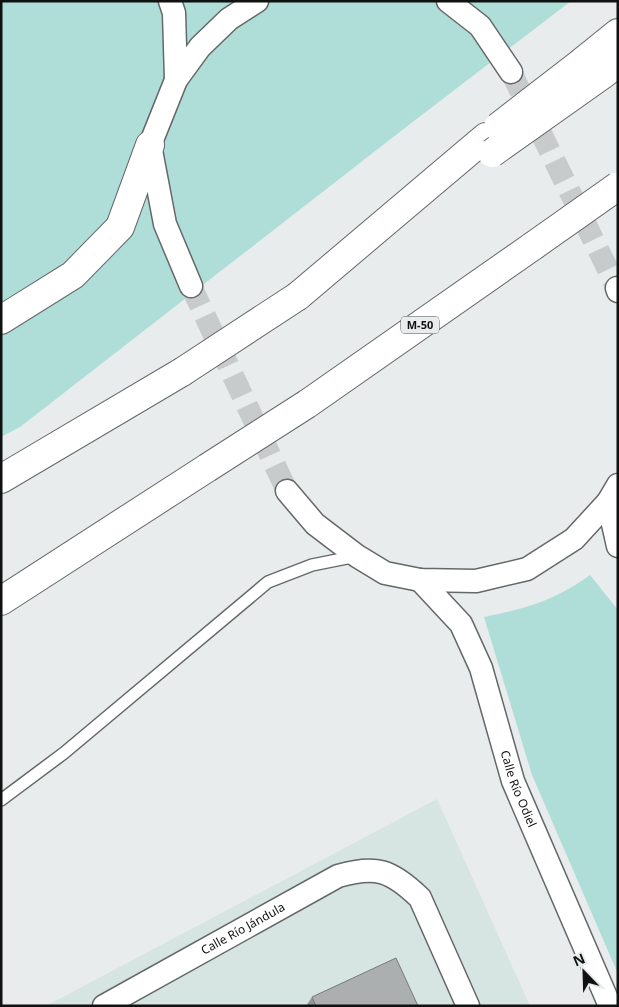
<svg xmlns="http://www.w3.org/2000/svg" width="619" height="1007" viewBox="0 0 619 1007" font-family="'Noto Sans',sans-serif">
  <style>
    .built { fill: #d6e4e2 }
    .green { fill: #afded8 }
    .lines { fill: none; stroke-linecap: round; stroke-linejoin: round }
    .minor-tunnel { stroke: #c8cbcb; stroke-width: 22; stroke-dasharray: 22 11; stroke-linecap: butt }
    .service-casing { stroke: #646868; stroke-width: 14 }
    .minor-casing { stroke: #646868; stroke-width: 25 }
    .motorway-casing { stroke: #646868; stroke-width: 30 }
    .service { stroke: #fff; stroke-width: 11 }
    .minor { stroke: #fff; stroke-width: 22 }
    .motorway { stroke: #fff; stroke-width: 28 }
    .motorway-bridge-casing { stroke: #646868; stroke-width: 30; stroke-linecap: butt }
    .motorway-bridge { stroke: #fff; stroke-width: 28 }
    .wall { fill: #939696 }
    .building { fill: #abafaf; stroke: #787a7a }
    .labels { text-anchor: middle; stroke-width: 4; stroke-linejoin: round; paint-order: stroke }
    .shield { fill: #e8ecec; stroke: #515353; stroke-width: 1 }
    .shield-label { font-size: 11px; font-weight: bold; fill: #101111 }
    .street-label { font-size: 12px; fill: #101111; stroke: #e8ecec }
  </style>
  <rect width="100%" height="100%" fill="#e8ecec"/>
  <path class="built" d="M 437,799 L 530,1006 L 46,1006 Z"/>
  <path class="green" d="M 1,1 L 571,1 L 410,124 L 20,427 L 1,437 Z
    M 590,575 L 618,610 L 618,974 L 532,775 L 484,617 C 527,608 554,601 590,575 Z"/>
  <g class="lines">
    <path class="minor-tunnel" d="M 511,72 L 617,288
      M 191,286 L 287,491"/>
    <defs>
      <path id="service" d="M 1,800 L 64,753 L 268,582 L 312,565 L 357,556"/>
      <g id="minor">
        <path d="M 170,1 L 174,13 L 176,80"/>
        <path d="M 448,1 L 480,26 L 511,72"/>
        <path d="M 191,286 L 165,224 L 150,145 L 176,80 L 200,47 L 229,19 L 257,1"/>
        <path d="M 617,288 L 618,291"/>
        <path d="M 287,491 L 315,524 L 357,556 L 385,573 L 420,580 L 476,581 L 527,569 L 574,539 L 608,502 L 618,485"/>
        <path d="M 608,502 L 618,546"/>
        <path id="s1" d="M 420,580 L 461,624 L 481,668 L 513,781 L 610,1006"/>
        <path id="s2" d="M 104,1006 L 338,876 C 376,865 391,870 420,898 L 468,1006"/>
      </g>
      <path id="motorway" d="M 582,62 L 618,33
        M 602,75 L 618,63
        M 298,296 L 486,137
        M 1,320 L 73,275 L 120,227 L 150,145
        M 307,404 L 533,246
        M 1,479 L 182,372
        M 1,601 L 207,468"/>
    </defs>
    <use href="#service" class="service-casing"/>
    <use href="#minor" class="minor-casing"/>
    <use href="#motorway" class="motorway-casing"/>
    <use href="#service" class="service"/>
    <use href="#minor" class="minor"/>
    <use href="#motorway" class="motorway"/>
    <defs>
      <path id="motorway-bridge" d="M 498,127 L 582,62
        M 492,153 L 602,75
        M 533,246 L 618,186
        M 182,372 L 298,296
        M 207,468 L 307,404"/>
    </defs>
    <use href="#motorway-bridge" class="motorway-bridge-casing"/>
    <use href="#motorway-bridge" class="motorway-bridge"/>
  </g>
  <path class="wall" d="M 312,997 L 418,1006 L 306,1006 Z"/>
  <path class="building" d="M 396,958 L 418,1006 L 316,1006 L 312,997 Z"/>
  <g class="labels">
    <rect class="shield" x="401" y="316.5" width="38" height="17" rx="4"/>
    <g class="shield-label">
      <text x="420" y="329">M-50</text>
    </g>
    <g class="street-label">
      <text dy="4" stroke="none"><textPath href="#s1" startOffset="235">Calle Río Odiel</textPath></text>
      <text dy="4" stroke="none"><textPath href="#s2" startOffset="159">Calle Río Jándula</textPath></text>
    </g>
  </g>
  <rect width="619" height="1007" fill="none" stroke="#101111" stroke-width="5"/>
  <g transform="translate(584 972) rotate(337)" stroke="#e8ecec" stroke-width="4" paint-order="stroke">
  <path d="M0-4L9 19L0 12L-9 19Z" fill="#101111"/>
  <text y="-8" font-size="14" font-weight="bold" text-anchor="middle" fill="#101111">N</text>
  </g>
</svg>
